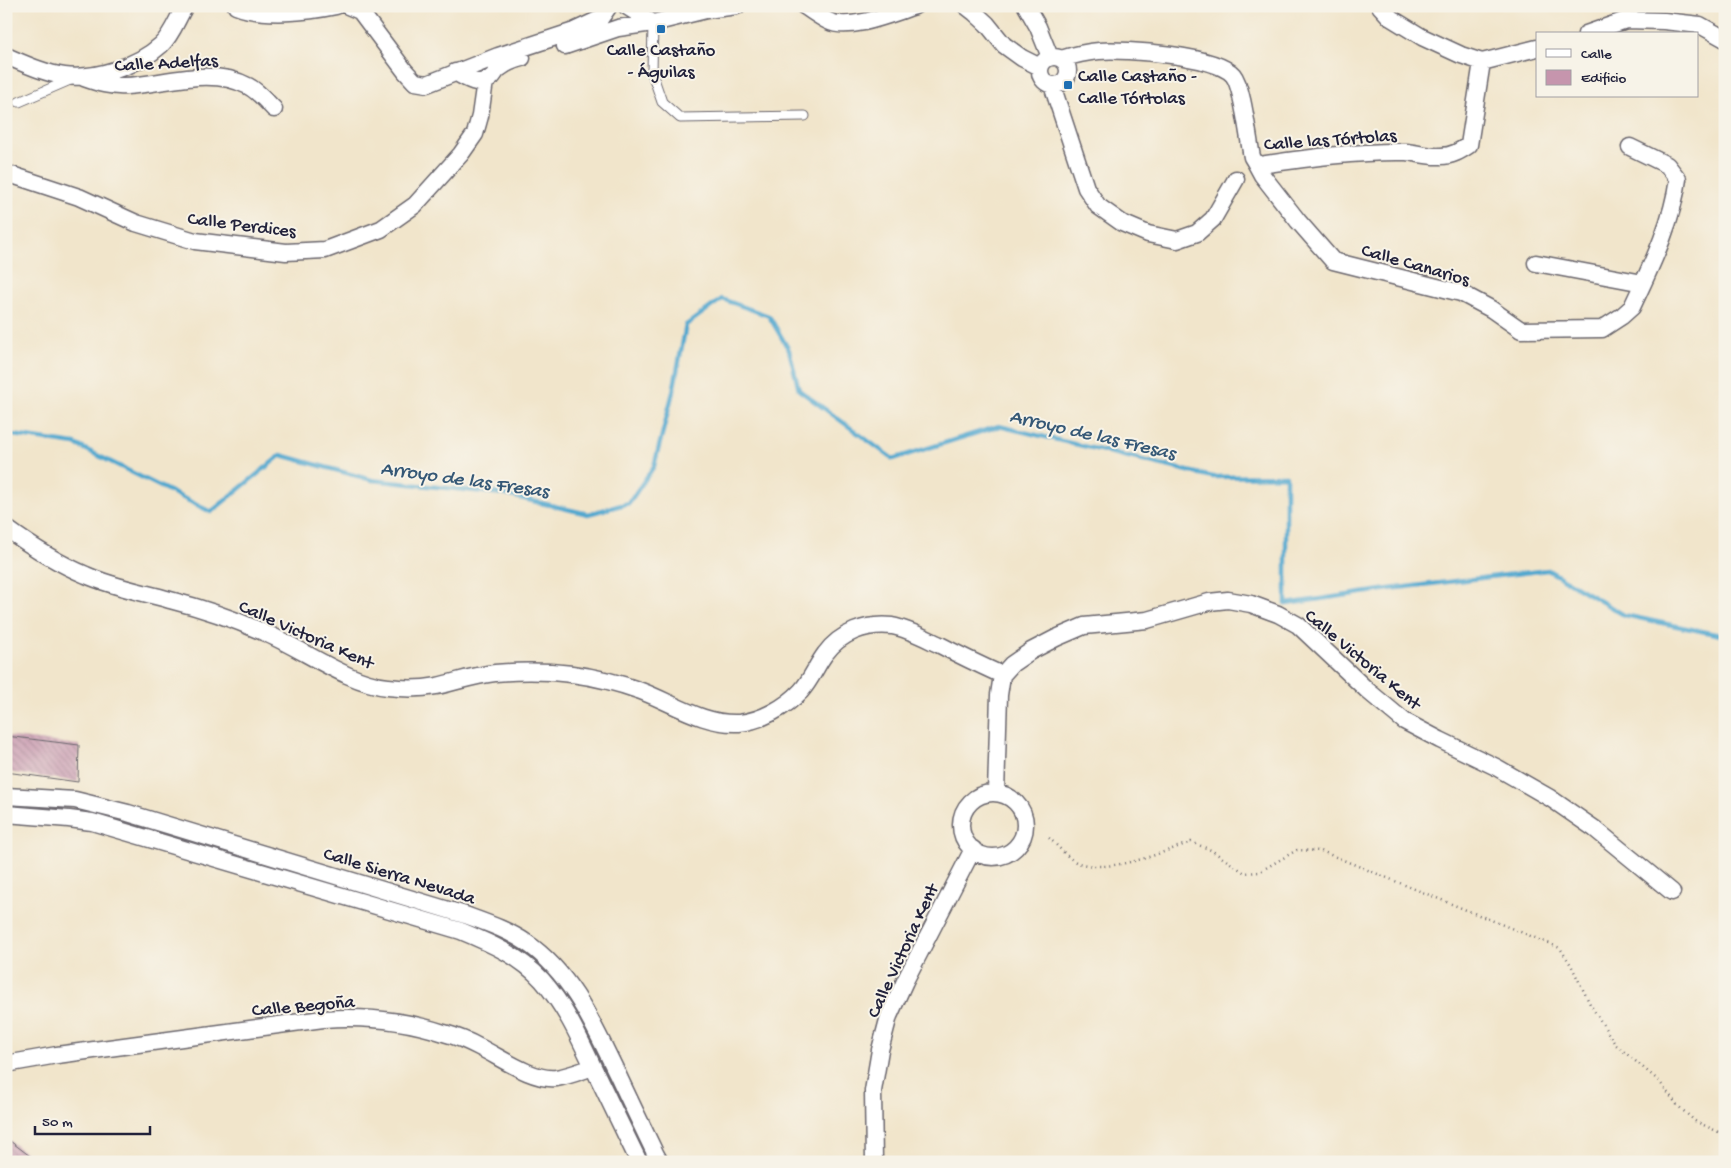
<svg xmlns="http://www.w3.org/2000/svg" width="1731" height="1168" viewBox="0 0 1731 1168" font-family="'Gochi Hand',sans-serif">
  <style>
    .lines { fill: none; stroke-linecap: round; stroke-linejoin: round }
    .stream { stroke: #52a8cf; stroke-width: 4.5 }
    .building { fill: url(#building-back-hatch) }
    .lane-casing { stroke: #6a666d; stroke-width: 11 }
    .street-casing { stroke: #6a666d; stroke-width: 19 }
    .path { stroke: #6a666d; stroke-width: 2.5; stroke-dasharray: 1 4; stroke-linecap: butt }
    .lane { stroke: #fff; stroke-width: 9 }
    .street { stroke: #fff; stroke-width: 16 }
    .poi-dot { fill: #1f6fb2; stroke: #f7f3e8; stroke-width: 2 }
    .labels { text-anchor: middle; stroke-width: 4; stroke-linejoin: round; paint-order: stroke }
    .poi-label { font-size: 19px; fill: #22223b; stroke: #f7f3e8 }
    .street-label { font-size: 19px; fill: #22223b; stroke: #f7f3e8 }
    .water-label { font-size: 20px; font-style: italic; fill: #355876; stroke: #f7f3e8 }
  </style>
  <defs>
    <pattern id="building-back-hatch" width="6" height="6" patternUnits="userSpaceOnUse" patternTransform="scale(1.25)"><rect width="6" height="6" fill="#c695ad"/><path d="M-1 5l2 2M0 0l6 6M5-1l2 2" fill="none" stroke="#a0798e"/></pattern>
  </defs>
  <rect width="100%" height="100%" fill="#f7f3e8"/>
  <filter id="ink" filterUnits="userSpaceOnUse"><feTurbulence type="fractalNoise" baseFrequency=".02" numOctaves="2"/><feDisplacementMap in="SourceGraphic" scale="10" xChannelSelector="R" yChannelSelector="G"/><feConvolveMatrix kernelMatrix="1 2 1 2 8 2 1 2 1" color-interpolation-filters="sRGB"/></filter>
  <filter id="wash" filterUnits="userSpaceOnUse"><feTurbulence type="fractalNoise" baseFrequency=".0096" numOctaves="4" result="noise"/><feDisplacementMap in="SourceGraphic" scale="20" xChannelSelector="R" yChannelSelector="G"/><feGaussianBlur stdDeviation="1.12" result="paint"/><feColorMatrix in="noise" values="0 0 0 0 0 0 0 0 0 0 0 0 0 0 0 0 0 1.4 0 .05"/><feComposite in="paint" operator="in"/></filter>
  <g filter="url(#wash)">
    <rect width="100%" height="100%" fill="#f1e5cb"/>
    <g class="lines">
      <path class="stream" d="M 6,434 L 75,444 L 211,512 L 281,455 L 372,480 L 503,494 L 588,514 L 629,503 L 654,466 L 673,392 L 686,325 L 722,299 L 769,316 L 789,350 L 799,390 L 893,459 L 999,426 L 1213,477 L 1286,476 L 1286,604 L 1389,589 L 1548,570 L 1624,615 L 1725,636"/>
    </g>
    <g id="blocks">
      <path class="building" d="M 6,736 L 79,745 L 78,782 L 6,772 Z
        M 6,1138 L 38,1162 L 6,1162 Z"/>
    </g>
  </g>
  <g filter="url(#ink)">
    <use href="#blocks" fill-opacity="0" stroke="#6a666d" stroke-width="1"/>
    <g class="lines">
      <defs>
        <path id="lane" d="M 653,23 L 652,73 L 662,102 L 680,118 L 805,116
          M 19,102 L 70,80"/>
        <path id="street" d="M 236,6 C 263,17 308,12 336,6
          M 348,6 L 360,11 L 405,71 L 415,82 L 427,84 L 498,56 L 574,31 L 600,19 L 609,6
          M 626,6 L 653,23 L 706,10 L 737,6
          M 804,6 C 812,11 820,17 828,21 C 849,32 893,13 915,6
          M 966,6 L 975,13 L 987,24 L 1004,45 L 1022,58 L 1040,67
          M 1026,6 L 1038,27 L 1050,57
          M 1380,6 L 1391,18 L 1422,37 L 1461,55 L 1482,62 L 1537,48
          M 1586,34 L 1626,20 L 1664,21 L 1700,25 L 1725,39
          M 565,46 L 618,28 L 653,23
          M 6,56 C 25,64 44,73 64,76 C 95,80 138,66 161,45 C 172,35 177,19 185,6
          M1040 71a14 14 0 1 1 28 0a14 14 0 1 1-28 0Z
          M 1061,59 C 1074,55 1086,52 1099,51 C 1125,49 1216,55 1233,75 C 1243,87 1248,138 1252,157 L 1255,162 L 1260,165 C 1308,158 1357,151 1406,152 C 1417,153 1429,157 1441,156 C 1452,156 1460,151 1469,145 L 1482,62
          M 455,72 C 466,79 480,88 492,77 C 495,74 496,70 500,68 C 506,63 514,60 522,58
          M 84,78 C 98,83 111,87 126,86 C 165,84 211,66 248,86 C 258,91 266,101 274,109
          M 1052,85 L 1086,188 L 1098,206 L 1122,223 L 1148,234 L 1177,240 L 1197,233 L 1213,219 L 1236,179
          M 1255,162 L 1262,175 L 1298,221 L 1333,261 L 1461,293 L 1491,309 L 1521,330 L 1602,329 L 1622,316 L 1632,307 C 1651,266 1672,224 1678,179 L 1667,165 L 1630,147
          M 6,173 L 79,197 L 136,223 L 195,241 L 286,252 L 325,250 L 381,229 L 415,205 L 461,154 L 475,134 L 480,116 L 485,81
          M 1536,263 L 1643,283
          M 6,528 C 32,547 57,563 86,575 C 113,587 142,592 170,600 C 202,608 234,619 263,632 C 302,648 347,683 388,687 C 404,689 421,689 437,686 C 456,682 475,675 495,673 C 520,671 547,671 572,674 C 595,677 619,683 641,691 C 673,703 704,725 739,723 C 761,721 786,707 801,691 C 811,680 816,666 825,654 C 840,633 866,623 892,626 C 908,629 923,637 938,644 C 959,655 980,665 1002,675
          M 996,793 L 999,695 L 1002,675 L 1012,664 L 1031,651 L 1056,638 L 1084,626 L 1147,620 L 1209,602 L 1228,600 L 1251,604 L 1278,614 L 1298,625 L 1368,691 L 1404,721 L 1440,740 L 1496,767 L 1550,798 L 1595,829 L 1672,892
          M961 825a32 32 0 1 1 64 0a32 32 0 1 1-64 0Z
          M 6,796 L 75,800 L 128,813 L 465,915 C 487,923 508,930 527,943 C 572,974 594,1026 617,1073 C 630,1101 643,1128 656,1155 L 660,1162
          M 6,814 L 69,819 L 92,822 L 461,931 C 490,943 520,956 542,980 C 565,1006 579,1037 594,1069 C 609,1100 624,1131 639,1162
          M 6,1064 L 57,1055 L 323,1019 C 364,1016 404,1020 444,1033 C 455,1036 468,1041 479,1047 C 500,1057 533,1081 556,1078 C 569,1076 581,1071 593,1067
          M 874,1162 L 873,1091 L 880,1050 L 889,1016 L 905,981 L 973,849"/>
      </defs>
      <use href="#lane" class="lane-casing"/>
      <use href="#street" class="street-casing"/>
      <path class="path" d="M 1049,838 C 1057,845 1070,861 1079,863 C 1110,874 1161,853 1191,842 L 1211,850 L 1245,873 L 1259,872 L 1297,850 L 1321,851 L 1560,948 L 1571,965 L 1590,1004 L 1615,1044 L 1659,1081 L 1678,1106 L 1695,1121 L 1725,1135"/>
      <use href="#lane" class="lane"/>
      <use href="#street" class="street"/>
    </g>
  </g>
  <g class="poi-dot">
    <rect x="656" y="24" width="10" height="10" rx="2.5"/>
    <rect x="1063" y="80" width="10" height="10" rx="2.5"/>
  </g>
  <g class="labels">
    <g class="poi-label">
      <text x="661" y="55">Calle Castaño<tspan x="661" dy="22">- Águilas</tspan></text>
      <text x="1078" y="81" text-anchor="start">Calle Castaño -<tspan x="1078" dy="22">Calle Tórtolas</tspan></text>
    </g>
    <g class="street-label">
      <text transform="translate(166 61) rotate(-3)" y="7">Calle Adelfas</text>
      <text transform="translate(1330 138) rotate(-4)" y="7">Calle las Tórtolas</text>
      <text transform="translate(242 223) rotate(7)" y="7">Calle Perdices</text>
      <text transform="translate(1416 263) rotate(16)" y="7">Calle Canarios</text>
      <text transform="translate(307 633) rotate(24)" y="7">Calle Victoria Kent</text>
      <text transform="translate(1364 658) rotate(40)" y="7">Calle Victoria Kent</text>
      <text transform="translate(400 874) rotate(17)" y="7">Calle Sierra Nevada</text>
      <text transform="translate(901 950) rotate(-65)" y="7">Calle Victoria Kent</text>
      <text transform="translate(303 1004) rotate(-5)" y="7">Calle Begoña</text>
    </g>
    <g class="water-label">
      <text transform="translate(1093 433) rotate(13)" y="7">Arroyo de las Fresas</text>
      <text transform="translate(465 478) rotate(8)" y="7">Arroyo de las Fresas</text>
    </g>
  </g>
  <rect width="1731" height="1168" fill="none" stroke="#f7f3e8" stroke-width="25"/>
  <rect x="1536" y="32" width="162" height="65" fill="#f7f3e8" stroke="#a29fa3"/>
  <rect x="1546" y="49" width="25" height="8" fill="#ffffff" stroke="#a29fa3"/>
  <text x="1581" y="58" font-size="15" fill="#22223b">Calle</text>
  <rect x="1546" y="70" width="25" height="15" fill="#c695ad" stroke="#a29fa3"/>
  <text x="1581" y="82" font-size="15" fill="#22223b">Edificio</text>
  <path d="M35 1126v8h115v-8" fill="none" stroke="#22223b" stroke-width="2.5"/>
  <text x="42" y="1126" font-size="15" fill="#22223b" stroke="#f7f3e8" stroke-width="4" paint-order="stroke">50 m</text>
</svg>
